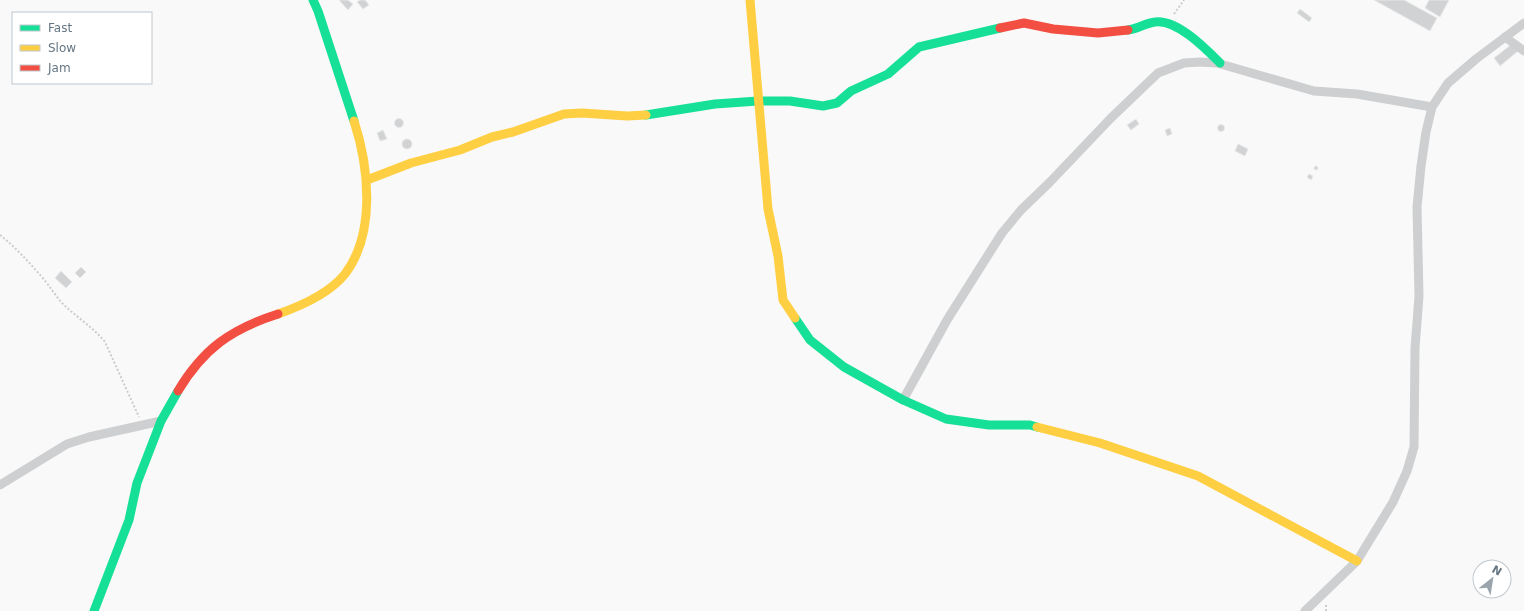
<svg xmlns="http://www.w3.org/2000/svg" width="1524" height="611" viewBox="0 0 1524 611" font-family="'DejaVu Sans',sans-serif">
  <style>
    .building { fill: #d0d2d3; stroke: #e8e8e8 }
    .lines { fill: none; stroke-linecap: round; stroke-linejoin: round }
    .path { stroke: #cbcccd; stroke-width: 2; stroke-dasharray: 2 2; stroke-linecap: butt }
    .street { stroke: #cecfd0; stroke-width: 9 }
    .fast { stroke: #16e098; stroke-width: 9 }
    .slow { stroke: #ffcf43; stroke-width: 9 }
    .jam { stroke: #f24e42; stroke-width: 9 }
  </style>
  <rect width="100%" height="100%" fill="#f9f9f9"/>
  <path class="building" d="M 339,0 L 348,0 L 353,4 L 348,10 Z
    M 360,0 L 365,0 L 369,5 L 363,9 L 357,2 Z
    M 1374,0 L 1404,0 L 1437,18 L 1430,31 Z
    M 1429,0 L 1449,0 L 1440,17 L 1425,8 Z
    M 1300,9 L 1312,18 L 1309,22 L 1297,13 Z
    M 1512,44 L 1518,51 L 1500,66 L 1494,58 Z
    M394.5 123a4.5 4.5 0 1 1 9 0a4.5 4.5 0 1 1-9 0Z
    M 1136,119 L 1139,124 L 1131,130 L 1127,125 Z
    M1217.5 128a3.5 3.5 0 1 1 7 0a3.5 3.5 0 1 1-7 0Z
    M 1170,128 L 1172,134 L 1167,136 L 1165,130 Z
    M 383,130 L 387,139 L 380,141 L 377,133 Z
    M402 144a5 5 0 1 1 10 0a5 5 0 1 1-10 0Z
    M 1238,144 L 1248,149 L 1245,156 L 1235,151 Z
    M1314 168a2 2 0 1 1 4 0a2 2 0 1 1-4 0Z
    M 1309,174 L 1313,176 L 1311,180 L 1307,177 Z
    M 81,267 L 86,272 L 80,278 L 75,273 Z
    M 61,271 L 72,282 L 66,288 L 55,278 Z"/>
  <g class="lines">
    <path class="path" d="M 1174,14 L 1184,0
      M 0,235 C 15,247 28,261 41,276 C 49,285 55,295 62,303 C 76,317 93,327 105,342 L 139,417
      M 1326,605 L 1326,611"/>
    <path class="street" d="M 1505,37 L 1524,51
      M 903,400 L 947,320 L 1002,233 L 1021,210 L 1050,182 L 1111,118 L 1158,73 L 1184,63 L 1200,62 L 1217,63 L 1314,91 L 1357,94 L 1432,107
      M 0,485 L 67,444 L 89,437 L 161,421
      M 1305,611 L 1357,561 L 1393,502 L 1407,471 L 1414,447 L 1415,348 L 1419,296 L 1417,207 L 1421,166 L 1426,132 L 1432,107 L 1448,83 L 1476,59 L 1524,23"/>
    <path class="fast" d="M 313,0 L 318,11 L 354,121
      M 1128,30 C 1137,29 1146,23 1155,22 C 1177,19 1206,49 1220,63
      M 646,115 L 715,104 L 758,101 L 790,101 L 823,106 L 837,103 L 851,91 L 888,74 L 919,47 L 1000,28
      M 795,318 L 810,340 L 844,367 L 903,400 L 946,419 L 989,425 L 1030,425 L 1037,427
      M 94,611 L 129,520 L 137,483 L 161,421 L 178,391"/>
    <path class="slow" d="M 750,0 L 768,209 L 778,256 L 783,300 L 795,318
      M 367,180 L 411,163 L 460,150 L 492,137 L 513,132 L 564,114 L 582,113 L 627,116 L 646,115
      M 278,314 C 301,306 329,294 345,274 C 376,233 369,167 354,121
      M 1037,427 L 1100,443 L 1198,476 L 1357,561"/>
    <path class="jam" d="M 1000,28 L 1024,23 L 1053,29 L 1098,33 L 1128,30
      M 178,391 C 203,349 231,329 278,314"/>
  </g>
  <rect x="12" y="12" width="140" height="72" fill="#ffffff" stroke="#c1c8cd"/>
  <rect x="20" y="25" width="20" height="6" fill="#16e098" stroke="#c1c8cd"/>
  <text x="48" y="32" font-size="12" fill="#657683">Fast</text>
  <rect x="20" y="45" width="20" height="6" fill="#ffcf43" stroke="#c1c8cd"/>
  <text x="48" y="52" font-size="12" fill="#657683">Slow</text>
  <rect x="20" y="65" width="20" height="6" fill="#f24e42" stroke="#c1c8cd"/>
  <text x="48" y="72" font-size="12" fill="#657683">Jam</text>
  <g transform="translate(1492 579) rotate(30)"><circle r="19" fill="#ffffff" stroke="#c1c8cd"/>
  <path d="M0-3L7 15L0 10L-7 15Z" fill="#99a4ac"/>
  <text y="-6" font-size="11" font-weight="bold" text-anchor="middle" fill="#657683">N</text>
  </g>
</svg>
